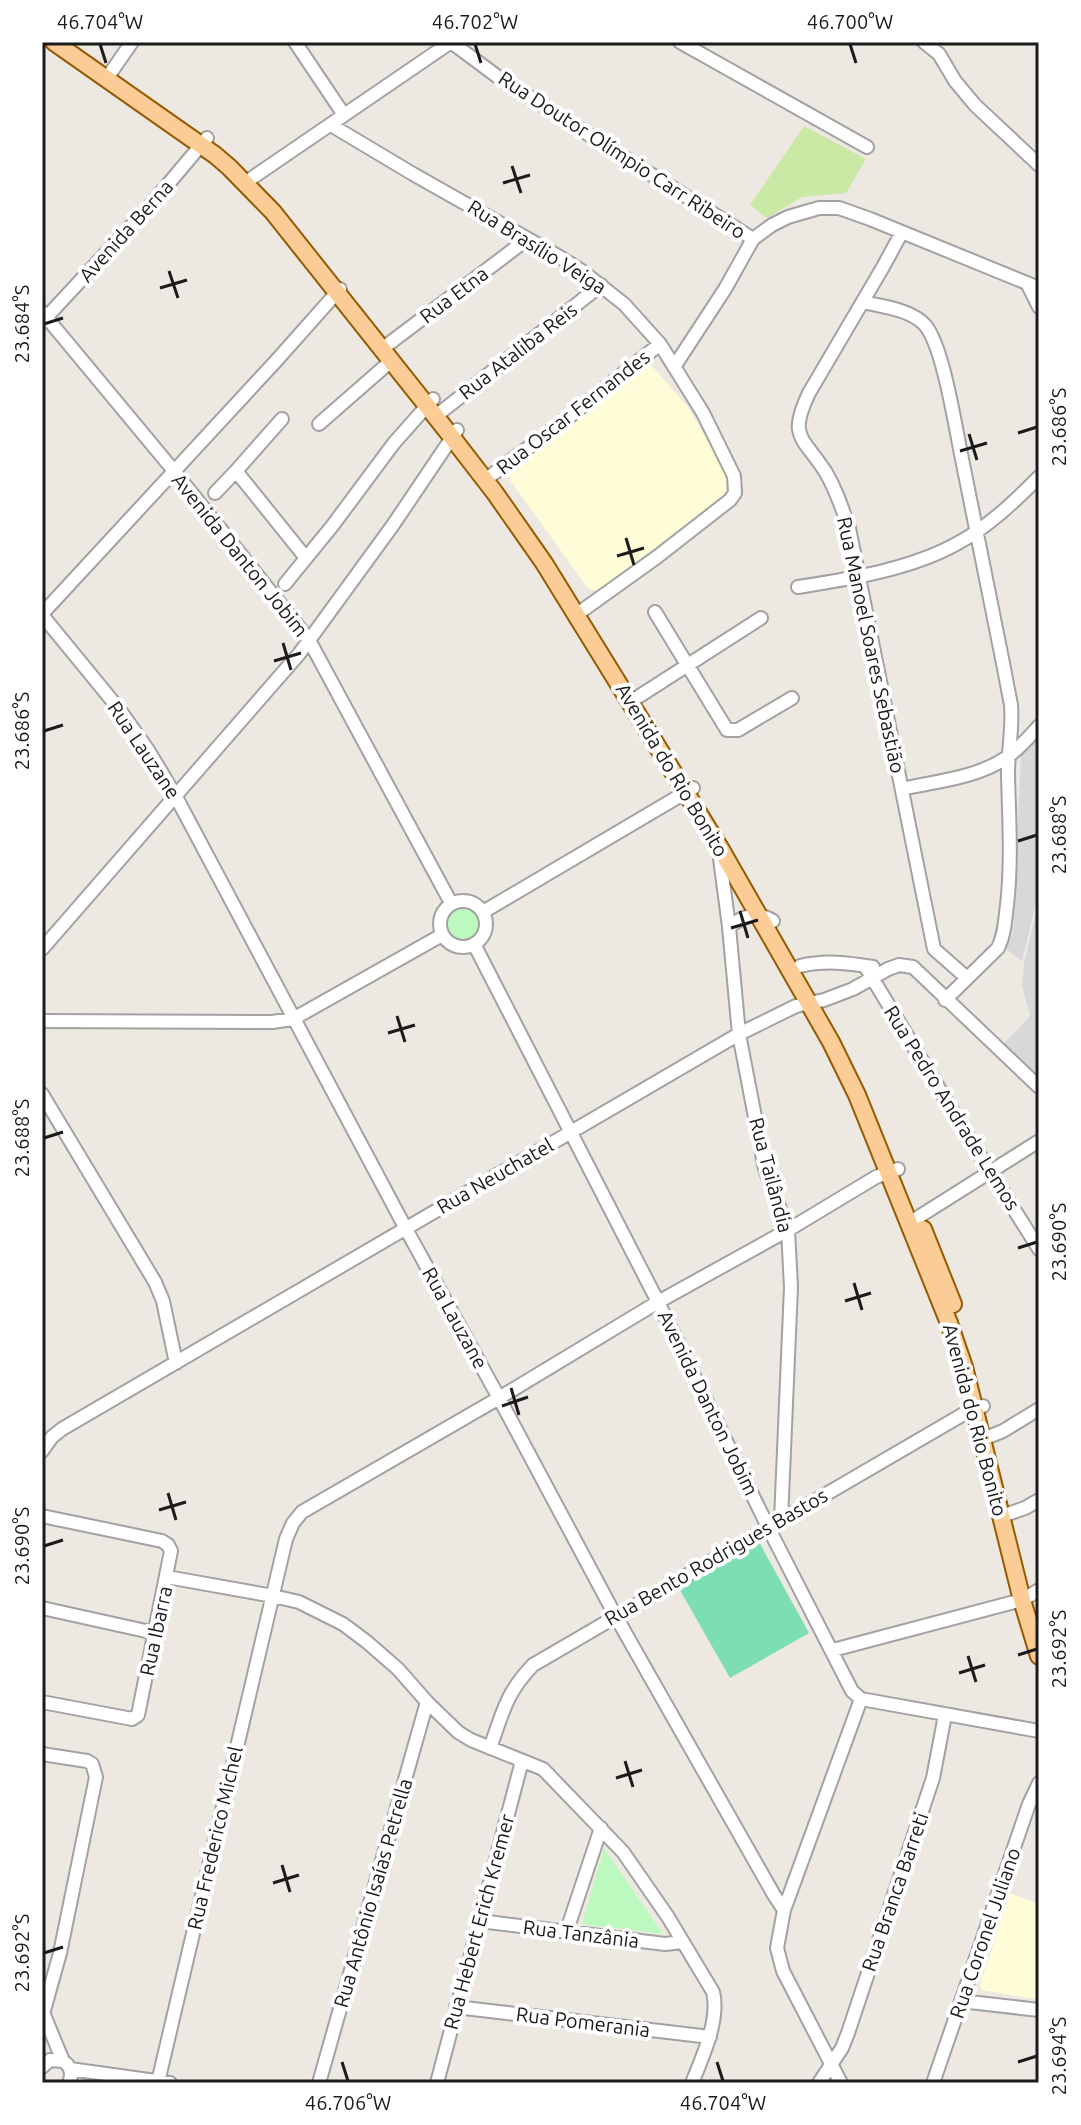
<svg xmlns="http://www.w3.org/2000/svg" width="1081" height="2125" viewBox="0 0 1081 2125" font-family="Ubuntu,sans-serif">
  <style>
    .residential { fill: #d9d8d8 }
    .education { fill: #fffdd8 }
    .grass { fill: #c9e9a5 }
    .park { fill: #bcf9be }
    .pitch { fill: #7ddeb4 }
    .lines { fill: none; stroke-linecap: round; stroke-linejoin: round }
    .minor-casing { stroke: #a2a2a2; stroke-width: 16 }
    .major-casing { stroke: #935c00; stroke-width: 20 }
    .minor { stroke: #fff; stroke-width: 12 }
    .major { stroke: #fccc97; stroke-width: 16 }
    .ticks { fill: none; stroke: #1b1b1b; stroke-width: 3 }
    .labels { text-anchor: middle; stroke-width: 8; stroke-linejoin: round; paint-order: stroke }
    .street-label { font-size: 20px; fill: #1b1b1b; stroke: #fff }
    .neatline { fill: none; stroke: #1b1b1b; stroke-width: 3 }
    .ticks-label { font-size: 20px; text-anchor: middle; fill: #1b1b1b }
  </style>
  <rect width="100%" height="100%" fill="#ede8e1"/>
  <path class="residential" d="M 1039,735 L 1039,891 L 1022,961 L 1005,948 L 1013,933 L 1021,753 Z
    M 1039,899 L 1039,1075 L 999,1049 L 1030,1016 L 1022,985 L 1024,964 Z"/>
  <path class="education" d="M 652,366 L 688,407 L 727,475 L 729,482 L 727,494 L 598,590 L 592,590 L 587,587 L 510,480 L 509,475 L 511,471 L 644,367 Z
    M 1010,1893 L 1039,1904 L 1039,2000 L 982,1990 L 980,1985 Z"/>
  <path class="grass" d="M 804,126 L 866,159 L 846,193 L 802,197 L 767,218 L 750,205 Z"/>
  <path class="park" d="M445 924a17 17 0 1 1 34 0a17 17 0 1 1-34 0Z
    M 604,1848 L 663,1934 L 582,1924 Z"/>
  <path class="pitch" d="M 751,1539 L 759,1542 L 809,1633 L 730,1678 L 676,1583 Z"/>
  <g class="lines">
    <defs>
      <path id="minor" d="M 295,42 L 344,115
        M 680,42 L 867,147
        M 924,42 L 939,54 L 955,81 L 975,105 L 1039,165
        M 107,78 L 132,42
        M 331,125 L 413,174 L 558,256 L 582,271 L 624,304 L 660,344 L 703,413 L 734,476 L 735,493 L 730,500 L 657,557 L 576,615
        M 252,178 L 451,42 L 498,77 L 753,239
        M 902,232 L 883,267 L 809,393 C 788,437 802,436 825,471 C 836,489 842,508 849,528 L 934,949 L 967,978
        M 1027,283 L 1039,307
        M 863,302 C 883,307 910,309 925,325 C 943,346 955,425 961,454 C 978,537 995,621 1011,705 C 1013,729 1008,750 1008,774 C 1009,818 1012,861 1007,905 C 1005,920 1005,934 998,948 L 945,1000
        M 42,312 L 174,471 L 309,640 L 451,903
        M 42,322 L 148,208 L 207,138
        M 382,349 L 526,240
        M 674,367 L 725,289 L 753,239 L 772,225 L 788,217 L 819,208 L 839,208 L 870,219 L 1039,288
        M 436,416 L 601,285
        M 319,424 L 391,361
        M 236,471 L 282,419
        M 485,480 L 569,417 L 660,344
        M 215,493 L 236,471 L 306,558
        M 285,584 L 333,525 L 394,443 L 433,399
        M 798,587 C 850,579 912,569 958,543 C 988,527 1015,501 1039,477
        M 655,612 L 727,730 L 738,730 L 792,698
        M 42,614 L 276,361 L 340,289
        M 42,615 L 119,709 L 148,750 L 175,795 L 406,1229 L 499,1398 L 615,1615 L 774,1895 L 784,1910 L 777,1948 L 783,1971 L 841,2083
        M 638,697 L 761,618
        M 902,789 C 937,781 976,778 1006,758 C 1019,749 1029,737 1039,726
        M 719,851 L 729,927 L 739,1034 L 765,1169 L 788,1230 L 791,1287 L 781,1520
        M440 924a23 23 0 1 1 46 0a23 23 0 1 1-46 0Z
        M 483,912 L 693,788
        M 729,927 C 742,916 758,911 773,921
        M 474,944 L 658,1302 L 768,1527 L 852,1691 L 861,1699 L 1039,1731
        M 42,949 L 299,654 L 393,525 L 457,430
        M 800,966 C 825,960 848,963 873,967
        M 865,966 L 964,1130 L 1039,1249
        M 42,1021 L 272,1022 L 293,1019 L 442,935
        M 42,1094 L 155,1282 L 163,1301 L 176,1363
        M 909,1223 L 1039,1141
        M 983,1439 L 1003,1431 L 1039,1409
        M 42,1451 L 52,1437 L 62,1429 L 739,1034 L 796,1006 L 824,1000 L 853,989 L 888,969 L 899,965 L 913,967 L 1039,1087
        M 42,1516 L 162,1541 L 168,1545 L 171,1551 L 138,1715 L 132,1719 L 127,1718 L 42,1702
        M 1002,1516 L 1025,1508 L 1039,1500
        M 167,1577 L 273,1596 L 299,1602 L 343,1624 L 367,1642 L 398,1669 L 427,1702 L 458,1732 L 471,1740 L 543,1769 L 623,1852 L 668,1917 L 713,1992 C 720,2020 702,2058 692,2083
        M 42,1608 L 155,1633
        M 833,1650 L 1022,1600 L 1039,1590
        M 490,1748 C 503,1712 506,1693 533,1665 L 967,1412 L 983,1406
        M 42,1754 L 87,1761 L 92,1764 L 96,1777 L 60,1953 L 43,2014
        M 784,1910 L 861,1699
        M 480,1921 L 665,1944 L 683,1942
        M 566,1933 L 601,1828
        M 961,2001 L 1039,2010
        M 456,2007 L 710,2037
        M 42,2010 L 63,2061
        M 42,2067 L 50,2060 L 63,2061 C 71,2066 73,2074 69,2083
        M 70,2069 L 170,2083
        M 158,2082 L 286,1539 L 293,1523 L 302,1512 L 499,1398 L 658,1302 L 788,1230 L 876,1177 L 898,1169
        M 319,2083 L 427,1702
        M 437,2083 L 522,1761
        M 819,2083 L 842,2048 L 848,2033 L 933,1778 L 945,1715
        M 933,2083 L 1029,1804 L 1039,1783"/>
      <path id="major" d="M 54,42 L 215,155 L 229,167 L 273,212 L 451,436 L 495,493 L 544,563 L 720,848 L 831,1042 L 857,1095 L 949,1323 L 964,1367 L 1022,1600 L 1039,1656
        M 923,1229 L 953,1304"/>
    </defs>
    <use href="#minor" class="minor-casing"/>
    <use href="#major" class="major-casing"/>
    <use href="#minor" class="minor"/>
    <use href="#major" class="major"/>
  </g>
  <path class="ticks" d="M 100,44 L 106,63M 475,44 L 481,63M 850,44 L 856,63M 512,166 L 521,193M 503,183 L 530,175M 169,271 L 178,298M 160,288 L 187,280M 44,324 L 63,318M 1018,433 L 1037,427M 969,434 L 977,460M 960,451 L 987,443M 626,538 L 634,565M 617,556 L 644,548M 283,643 L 291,670M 274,661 L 301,653M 44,731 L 63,725M 1018,841 L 1037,835M 740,911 L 748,938M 731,928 L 758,920M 397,1016 L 405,1042M 388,1033 L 415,1025M 44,1138 L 63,1132M 1018,1248 L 1037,1242M 854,1283 L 862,1310M 845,1301 L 871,1293M 511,1388 L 519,1415M 502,1406 L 528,1397M 168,1493 L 176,1520M 159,1510 L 186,1502M 44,1546 L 63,1540M 1018,1655 L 1037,1649M 968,1656 L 976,1682M 959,1673 L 985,1665M 625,1761 L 633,1787M 616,1778 L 642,1770M 282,1865 L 290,1892M 273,1883 L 299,1875M 44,1953 L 63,1947M 342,2062 L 348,2081M 717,2062 L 723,2081M 1018,2062 L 1037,2056"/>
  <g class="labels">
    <g class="street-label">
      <text transform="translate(622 155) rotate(33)" y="7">Rua Doutor Olímpio Carr Ribeiro</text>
      <text transform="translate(126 231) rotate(-48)" y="7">Avenida Berna</text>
      <text transform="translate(537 247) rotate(32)" y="7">Rua Brasílio Veiga</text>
      <text transform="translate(454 295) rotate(-37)" y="7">Rua Etna</text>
      <text transform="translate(518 351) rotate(-38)" y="7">Rua Ataliba Reis</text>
      <text transform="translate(573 412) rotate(-38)" y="7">Rua Oscar Fernandes</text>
      <text transform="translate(240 555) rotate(51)" y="7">Avenida Danton Jobim</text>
      <text transform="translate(871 645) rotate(78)" y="7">Rua Manoel Soares Sebastião</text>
      <text transform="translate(144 750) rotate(56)" y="7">Rua Lauzane</text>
      <text transform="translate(672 770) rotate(59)" y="7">Avenida do Rio Bonito</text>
      <text transform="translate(952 1108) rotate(58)" y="7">Rua Pedro Andrade Lemos</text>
      <text transform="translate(771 1175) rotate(75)" y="7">Rua Tailândia</text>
      <text transform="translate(495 1176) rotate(-30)" y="7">Rua Neuchatel</text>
      <text transform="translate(455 1318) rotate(61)" y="7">Rua Lauzane</text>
      <text transform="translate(708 1403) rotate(64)" y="7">Avenida Danton Jobim</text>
      <text transform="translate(975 1420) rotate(75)" y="7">Avenida do Rio Bonito</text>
      <text transform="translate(716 1557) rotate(-30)" y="7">Rua Bento Rodrigues Bastos</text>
      <text transform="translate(156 1631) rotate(-78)" y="7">Rua Ibarra</text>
      <text transform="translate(215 1838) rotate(-77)" y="7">Rua Frederico Michel</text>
      <text transform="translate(895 1892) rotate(-71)" y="7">Rua Branca Barreti</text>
      <text transform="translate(373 1893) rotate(-74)" y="7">Rua Antônio Isaías Petrella</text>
      <text transform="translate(479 1922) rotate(-75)" y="7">Rua Hebert Erich Kremer</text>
      <text transform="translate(985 1933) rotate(-71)" y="7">Rua Coronel Juliano</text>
      <text transform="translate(581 1934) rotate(7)" y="7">Rua Tanzânia</text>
      <text transform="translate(583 2022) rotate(7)" y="7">Rua Pomerania</text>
    </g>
  </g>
  <rect width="1081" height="2125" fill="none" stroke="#ffffff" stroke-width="88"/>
  <rect x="44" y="44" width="993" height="2037" class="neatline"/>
  <g class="ticks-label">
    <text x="100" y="29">46.704°W</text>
    <text x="475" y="29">46.702°W</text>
    <text x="850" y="29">46.700°W</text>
    <text transform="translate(22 324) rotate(-90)" y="7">23.684°S</text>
    <text transform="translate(1059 427) rotate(-90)" y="7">23.686°S</text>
    <text transform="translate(22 731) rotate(-90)" y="7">23.686°S</text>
    <text transform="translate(1059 835) rotate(-90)" y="7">23.688°S</text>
    <text transform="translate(22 1138) rotate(-90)" y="7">23.688°S</text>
    <text transform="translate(1059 1242) rotate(-90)" y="7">23.690°S</text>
    <text transform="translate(22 1546) rotate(-90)" y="7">23.690°S</text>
    <text transform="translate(1059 1649) rotate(-90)" y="7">23.692°S</text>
    <text transform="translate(22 1953) rotate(-90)" y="7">23.692°S</text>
    <text transform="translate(1059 2056) rotate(-90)" y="7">23.694°S</text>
    <text x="348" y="2110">46.706°W</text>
    <text x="723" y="2110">46.704°W</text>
  </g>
</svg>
